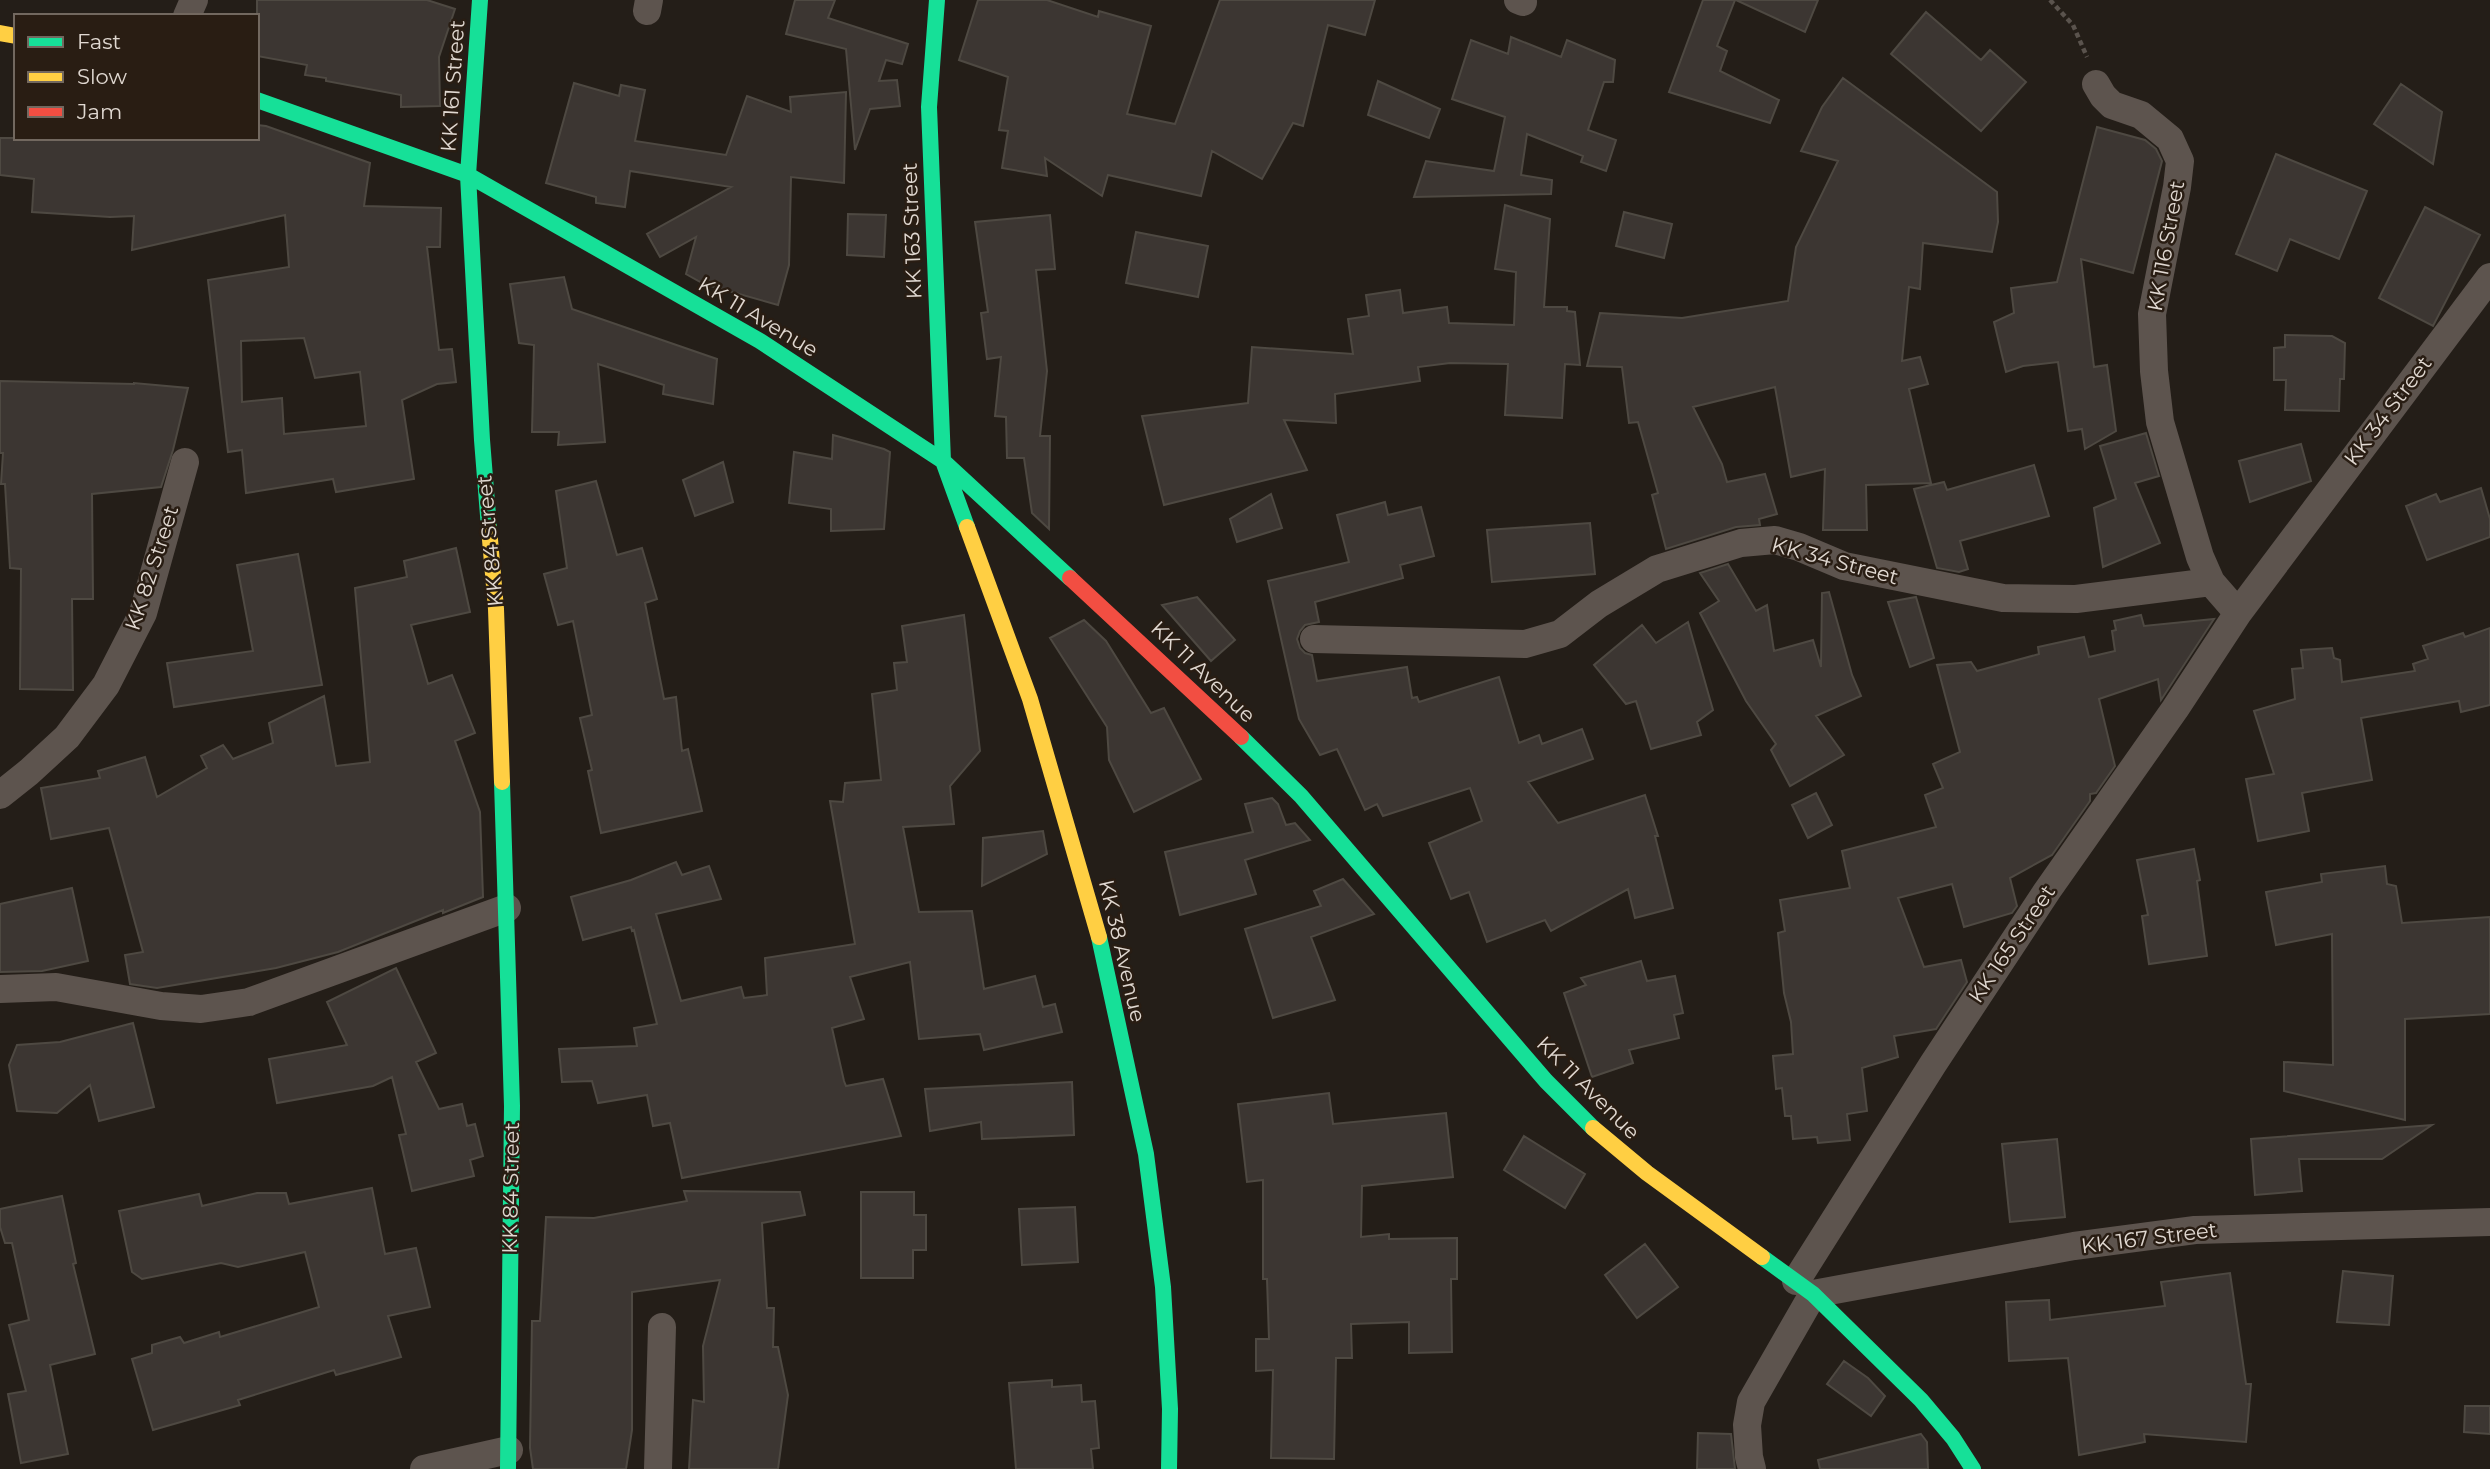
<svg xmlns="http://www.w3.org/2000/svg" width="2490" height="1469" viewBox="0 0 2490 1469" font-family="Montserrat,sans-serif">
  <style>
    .building { fill: #3c3632; stroke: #4e4942; stroke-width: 2; fill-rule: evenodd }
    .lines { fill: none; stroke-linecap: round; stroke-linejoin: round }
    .path { stroke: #5a534d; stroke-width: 4.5; stroke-dasharray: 5 3.5; stroke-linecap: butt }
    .street { stroke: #5d544e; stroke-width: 28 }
    .fast { stroke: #16e098; stroke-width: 16 }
    .slow { stroke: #ffcf43; stroke-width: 16 }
    .jam { stroke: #f24e42; stroke-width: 16 }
    .labels { text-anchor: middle; stroke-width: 5; stroke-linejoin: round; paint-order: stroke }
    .street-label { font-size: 21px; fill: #e0d8d1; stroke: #291d13 }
  </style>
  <rect width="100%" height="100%" fill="#241e18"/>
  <path class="building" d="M 257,0 L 427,0 L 455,9 L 439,57 L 440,106 L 401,107 L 401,95 L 326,81 L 326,78 L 305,75 L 307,65 L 257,56 Z
    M 795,0 L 835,0 L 828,18 L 908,44 L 902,64 L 886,60 L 879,81 L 897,80 L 900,106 L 870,109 L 855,150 L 846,49 L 786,34 Z
    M 978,0 L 1047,0 L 1098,17 L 1099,11 L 1151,26 L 1127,114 L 1175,124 L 1220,0 L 1375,0 L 1365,35 L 1328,25 L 1303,126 L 1293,123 L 1262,179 L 1212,151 L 1201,196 L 1108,175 L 1102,196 L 1045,158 L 1047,176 L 1002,168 L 1008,131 L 999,130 L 1008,77 L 959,60 Z
    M 1703,0 L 1735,0 L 1717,46 L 1727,51 L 1720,71 L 1779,100 L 1770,123 L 1669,92 Z
    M 1736,0 L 1818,0 L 1805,32 Z
    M 1926,12 L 1981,60 L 1990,50 L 2026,82 L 1981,131 L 1891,54 Z
    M 1511,37 L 1561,57 L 1567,40 L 1615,60 L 1613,82 L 1604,82 L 1588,130 L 1616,140 L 1606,171 L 1581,162 L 1583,156 L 1527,134 L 1521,175 L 1552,180 L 1551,194 L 1414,197 L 1426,161 L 1494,171 L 1505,117 L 1452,99 L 1471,40 L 1508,54 Z
    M 1843,78 L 1997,192 L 1998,222 L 1992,252 L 1923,243 L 1920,289 L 1909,287 L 1902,361 L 1920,357 L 1928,384 L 1909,389 L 1931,483 L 1866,485 L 1867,530 L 1823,530 L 1825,469 L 1791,477 L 1775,387 L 1693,407 L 1722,464 L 1727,482 L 1765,474 L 1777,514 L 1759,519 L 1760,525 L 1736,527 L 1666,549 L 1652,495 L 1658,493 L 1638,422 L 1629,423 L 1622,367 L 1587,366 L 1600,313 L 1682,318 L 1788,301 L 1796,247 L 1838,161 L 1801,151 L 1822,107 Z
    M 1378,81 L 1440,109 L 1429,138 L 1368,115 Z
    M 574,83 L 619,96 L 621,85 L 645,90 L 635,141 L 726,155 L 747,96 L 791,112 L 790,97 L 846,92 L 844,183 L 791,177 L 789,265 L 778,305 L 704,284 L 686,274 L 696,237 L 660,257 L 647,234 L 731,187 L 630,171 L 625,207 L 596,203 L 596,197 L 546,183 Z
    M 2401,84 L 2442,112 L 2433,164 L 2374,124 Z
    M 257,125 L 266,126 L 370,163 L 364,206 L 441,208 L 440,247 L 427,247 L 439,350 L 452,349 L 456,382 L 437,384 L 402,400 L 414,479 L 336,492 L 333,479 L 246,493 L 242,450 L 228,452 L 208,280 L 289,267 L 285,215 L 132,250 L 134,216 L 110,217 L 32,212 L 34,179 L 0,175 L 0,138 L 257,138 ZM 304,338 L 315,378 L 360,372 L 366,426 L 284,434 L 282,398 L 242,402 L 241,341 Z
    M 2097,127 L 2145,140 L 2156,149 L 2162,161 L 2133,273 L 2081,259 L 2094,367 L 2107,365 L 2116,431 L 2085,449 L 2082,429 L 2068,431 L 2058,362 L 2023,366 L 2006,372 L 1994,322 L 2014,313 L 2011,288 L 2057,282 Z
    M 2276,154 L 2367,191 L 2339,259 L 2290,239 L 2277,271 L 2236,254 Z
    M 1505,205 L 1550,219 L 1544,307 L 1567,307 L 1567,311 L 1575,312 L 1580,365 L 1565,364 L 1562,418 L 1505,415 L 1508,364 L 1450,363 L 1418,367 L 1420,381 L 1335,394 L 1336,423 L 1284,420 L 1307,470 L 1164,505 L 1142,416 L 1248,403 L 1252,347 L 1353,354 L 1348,319 L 1369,316 L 1366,295 L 1400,290 L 1403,313 L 1447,307 L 1449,323 L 1514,325 L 1516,272 L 1495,269 Z
    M 2425,207 L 2480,235 L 2433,326 L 2379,298 Z
    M 1624,212 L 1672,224 L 1664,258 L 1616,246 Z
    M 848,214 L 886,215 L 884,257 L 847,255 Z
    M 1050,215 L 1055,269 L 1036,270 L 1047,371 L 1040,436 L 1050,436 L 1049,529 L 1032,513 L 1024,458 L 1007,458 L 1006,417 L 995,416 L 1001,357 L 987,359 L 981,313 L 988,312 L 975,222 Z
    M 1136,232 L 1208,246 L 1198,297 L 1126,283 Z
    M 564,277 L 572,309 L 717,359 L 713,404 L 663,394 L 664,385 L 598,364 L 605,442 L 558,445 L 559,432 L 532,432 L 534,345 L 519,343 L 510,284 Z
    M 2285,335 L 2332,336 L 2345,343 L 2344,379 L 2340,379 L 2339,411 L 2285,410 L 2286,380 L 2274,380 L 2274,348 L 2285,347 Z
    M 0,381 L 134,384 L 134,383 L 188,388 L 173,450 L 161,487 L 92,494 L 93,599 L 72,599 L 73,690 L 20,689 L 21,569 L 10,568 L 5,484 L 1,484 L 3,453 L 0,453 Z
    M 2146,433 L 2159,476 L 2135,483 L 2160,543 L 2103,567 L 2094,508 L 2116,499 L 2100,446 Z
    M 833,435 L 884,449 L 890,452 L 884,529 L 831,531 L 831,509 L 789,503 L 794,452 L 832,459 Z
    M 2301,444 L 2311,481 L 2250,502 L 2239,461 Z
    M 723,462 L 733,502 L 695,516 L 683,480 Z
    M 2034,465 L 2049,516 L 1960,541 L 1968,569 L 1959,572 L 1937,568 L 1914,489 L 1944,482 L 1947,490 Z
    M 596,481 L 617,555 L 642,548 L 657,599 L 645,603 L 664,699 L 676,697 L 682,751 L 688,749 L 702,811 L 601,833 L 588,771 L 592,770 L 580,718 L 592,715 L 573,621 L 558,625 L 544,574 L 567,568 L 556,491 Z
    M 2481,488 L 2490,519 L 2490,537 L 2427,560 L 2406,506 L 2436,494 L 2440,502 Z
    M 1271,494 L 1282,528 L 1237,542 L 1230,519 Z
    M 1385,502 L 1388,515 L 1421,507 L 1434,556 L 1400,565 L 1403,578 L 1315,602 L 1319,622 L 1305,625 L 1300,631 L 1297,639 L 1300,648 L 1305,653 L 1312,655 L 1317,681 L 1407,667 L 1412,698 L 1417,697 L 1419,702 L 1499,677 L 1519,743 L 1539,735 L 1542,744 L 1582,729 L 1593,759 L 1528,782 L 1558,823 L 1645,795 L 1658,836 L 1655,836 L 1673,908 L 1635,918 L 1628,889 L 1551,931 L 1545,920 L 1487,942 L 1469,892 L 1451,899 L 1429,843 L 1482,821 L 1470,788 L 1383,816 L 1377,804 L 1365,810 L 1337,749 L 1320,755 L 1299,719 L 1268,581 L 1349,562 L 1337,515 Z
    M 1590,523 L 1595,574 L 1492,582 L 1487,530 Z
    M 456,548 L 470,612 L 411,625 L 428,684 L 452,675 L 475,733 L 455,741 L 480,812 L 483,897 L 443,913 L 443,910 L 338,952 L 276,968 L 157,988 L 130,984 L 125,955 L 143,952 L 109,828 L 51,839 L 41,788 L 100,778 L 98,771 L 145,757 L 157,797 L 207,768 L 201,756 L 223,745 L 233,759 L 273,743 L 269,723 L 324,696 L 336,766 L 370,762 L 355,588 L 407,577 L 404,561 Z
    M 298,554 L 322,685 L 174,707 L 167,663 L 253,651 L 237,565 Z
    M 1728,564 L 1756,611 L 1767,605 L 1774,651 L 1813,640 L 1821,667 L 1822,593 L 1829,592 L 1852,675 L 1861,696 L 1816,716 L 1844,755 L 1790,786 L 1771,750 L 1776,744 L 1746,701 L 1700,613 L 1719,601 L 1700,573 Z
    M 1197,597 L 1235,640 L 1211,661 L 1162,605 Z
    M 1916,597 L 1934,658 L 1910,667 L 1888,602 Z
    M 964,615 L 980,751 L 950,786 L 954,824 L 903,827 L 919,912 L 972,911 L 984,989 L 1035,976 L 1043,1007 L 1055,1004 L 1062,1032 L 984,1050 L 980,1034 L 919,1039 L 910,962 L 850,977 L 864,1019 L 832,1028 L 844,1081 L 846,1086 L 883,1079 L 901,1136 L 682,1178 L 670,1123 L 653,1126 L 647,1095 L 598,1103 L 592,1081 L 562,1082 L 559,1049 L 637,1046 L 634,1028 L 657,1024 L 634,930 L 632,931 L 631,927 L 583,940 L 571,897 L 631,880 L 676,862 L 682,875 L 709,866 L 721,899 L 656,914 L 681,1001 L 741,987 L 744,998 L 767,995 L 765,958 L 855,944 L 830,801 L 843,802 L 845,783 L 881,780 L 872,694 L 897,690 L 894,663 L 907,662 L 902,626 Z
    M 2141,615 L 2144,626 L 2214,619 L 2161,700 L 2158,679 L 2099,699 L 2115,766 L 2096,793 L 2090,794 L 2090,801 L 2052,855 L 2010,878 L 2017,906 L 2012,913 L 1964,927 L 1952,884 L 1898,898 L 1924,967 L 1961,960 L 1967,982 L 1936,1029 L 1894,1036 L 1898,1057 L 1862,1068 L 1867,1111 L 1847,1114 L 1850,1140 L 1818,1143 L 1817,1137 L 1793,1139 L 1791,1116 L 1785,1116 L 1782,1088 L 1776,1089 L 1773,1056 L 1793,1054 L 1791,1022 L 1784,993 L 1778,933 L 1785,931 L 1780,900 L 1850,888 L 1842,851 L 1936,827 L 1925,795 L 1943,788 L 1933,764 L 1960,752 L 1937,665 L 1971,662 L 1977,671 L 2039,654 L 2038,647 L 2084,637 L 2089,657 L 2115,651 L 2112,631 L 2116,630 L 2114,621 Z
    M 1084,620 L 1106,641 L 1151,713 L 1164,708 L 1201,779 L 1134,812 L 1109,760 L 1107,727 L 1050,638 Z
    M 1688,622 L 1713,710 L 1697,722 L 1701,735 L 1651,749 L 1636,701 L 1626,704 L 1594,665 L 1642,625 L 1656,643 Z
    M 2490,628 L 2490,705 L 2461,712 L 2459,701 L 2361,718 L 2372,780 L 2302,793 L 2309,831 L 2258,841 L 2246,779 L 2274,774 L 2254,711 L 2295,699 L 2292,669 L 2303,668 L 2301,650 L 2332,648 L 2334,658 L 2340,660 L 2342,682 L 2415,671 L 2413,664 L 2428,659 L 2423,646 L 2463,633 L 2465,637 Z
    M 1816,793 L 1832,825 L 1808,838 L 1792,805 Z
    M 1272,798 L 1278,804 L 1286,825 L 1295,823 L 1310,840 L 1245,860 L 1256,894 L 1180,915 L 1165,852 L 1253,832 L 1245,804 Z
    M 1043,831 L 1047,854 L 982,886 L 983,838 Z
    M 2194,849 L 2200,880 L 2197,881 L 2207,956 L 2149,964 L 2142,916 L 2148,915 L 2137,860 Z
    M 2385,866 L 2387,884 L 2396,886 L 2402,923 L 2490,917 L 2490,1014 L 2405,1019 L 2405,1120 L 2284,1091 L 2284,1062 L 2333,1065 L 2332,934 L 2276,945 L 2266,892 L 2322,882 L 2321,874 Z
    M 1343,879 L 1374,914 L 1311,937 L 1335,1000 L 1273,1018 L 1245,929 L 1321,906 L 1314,891 Z
    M 72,888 L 88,961 L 42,971 L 0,972 L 0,904 Z
    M 1641,961 L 1647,981 L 1675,976 L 1683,1013 L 1674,1015 L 1679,1038 L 1629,1050 L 1633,1063 L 1592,1077 L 1564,993 L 1586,985 L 1581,978 Z
    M 396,968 L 436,1053 L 416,1062 L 439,1109 L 462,1104 L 467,1126 L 475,1124 L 483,1156 L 470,1160 L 474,1176 L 412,1191 L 399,1135 L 406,1134 L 392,1077 L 373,1086 L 277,1103 L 269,1059 L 347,1045 L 327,1002 Z
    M 133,1023 L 154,1107 L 99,1121 L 90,1085 L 57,1113 L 17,1111 L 9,1065 L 17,1045 L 60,1042 Z
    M 1072,1082 L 1074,1135 L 982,1139 L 981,1122 L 930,1131 L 925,1089 Z
    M 1329,1093 L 1333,1124 L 1446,1113 L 1453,1177 L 1362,1186 L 1361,1237 L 1389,1234 L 1389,1239 L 1457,1238 L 1457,1279 L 1451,1279 L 1452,1352 L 1409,1353 L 1409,1322 L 1351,1324 L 1352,1358 L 1336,1358 L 1334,1459 L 1271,1458 L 1273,1370 L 1256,1371 L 1256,1339 L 1269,1339 L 1267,1279 L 1263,1279 L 1263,1180 L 1247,1182 L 1238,1104 Z
    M 2432,1125 L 2382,1159 L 2299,1159 L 2302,1191 L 2255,1195 L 2251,1139 Z
    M 1524,1136 L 1585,1174 L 1565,1208 L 1504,1170 Z
    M 2057,1139 L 2065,1217 L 2010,1222 L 2002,1144 Z
    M 372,1188 L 385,1254 L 416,1248 L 430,1307 L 388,1316 L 401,1357 L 336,1375 L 334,1370 L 238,1400 L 240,1405 L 153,1430 L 132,1359 L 152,1353 L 152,1345 L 180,1337 L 184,1343 L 219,1332 L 220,1337 L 319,1307 L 305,1252 L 238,1267 L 221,1263 L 142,1279 L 132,1272 L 119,1211 L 199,1194 L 202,1206 L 257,1193 L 286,1193 L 289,1204 Z
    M 684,1191 L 800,1192 L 805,1215 L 762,1223 L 767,1308 L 774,1308 L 773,1347 L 778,1347 L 788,1395 L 778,1469 L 689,1469 L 693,1400 L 704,1402 L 703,1346 L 720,1280 L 632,1292 L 632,1430 L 626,1469 L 533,1469 L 530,1448 L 532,1321 L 540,1321 L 546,1217 L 594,1218 L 687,1201 Z
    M 861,1192 L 914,1192 L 914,1215 L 926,1215 L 926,1250 L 913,1250 L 913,1278 L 861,1278 Z
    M 62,1196 L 76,1263 L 73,1264 L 95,1354 L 50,1365 L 68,1454 L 21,1463 L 8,1394 L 26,1391 L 9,1325 L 29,1320 L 12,1243 L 5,1243 L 0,1227 L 0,1209 Z
    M 1075,1207 L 1078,1262 L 1022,1265 L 1019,1209 Z
    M 1645,1244 L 1678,1287 L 1637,1318 L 1605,1275 Z
    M 2343,1271 L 2393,1276 L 2389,1325 L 2337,1322 Z
    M 2230,1273 L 2246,1384 L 2251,1384 L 2246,1442 L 2144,1434 L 2145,1442 L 2079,1455 L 2068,1358 L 2009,1361 L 2006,1302 L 2049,1300 L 2050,1320 L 2165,1306 L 2161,1282 Z
    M 1844,1361 L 1868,1378 L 1885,1396 L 1871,1416 L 1827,1384 Z
    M 1052,1380 L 1052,1387 L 1081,1385 L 1082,1402 L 1095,1401 L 1099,1448 L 1091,1449 L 1093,1469 L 1016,1469 L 1009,1383 Z
    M 2465,1406 L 2490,1406 L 2490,1434 L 2464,1432 Z
    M 1698,1433 L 1731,1434 L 1735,1469 L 1697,1469 Z
    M 1921,1434 L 1927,1442 L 1928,1469 L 1820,1469 L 1818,1460 Z"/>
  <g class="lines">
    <path class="path" d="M 2050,0 L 2073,25 L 2087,57"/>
    <path class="street" d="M 1518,0 L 1523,2
      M 647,11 L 649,0
      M 187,16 L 194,0
      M 2096,84 L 2103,96 L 2112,105 L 2141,115 L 2170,139 L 2180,161 L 2177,187 L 2152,314 L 2154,371 L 2160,422 L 2200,557 L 2211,582 L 2238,613
      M 1314,639 L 1525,644 L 1560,634 L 1599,604 L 1657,569 L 1741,543 L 1775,540 L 1799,547 L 1844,566 L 2003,598 L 2076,599 L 2211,582
      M 0,795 L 29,772 L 67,737 L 106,685 L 143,613 L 185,462
      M 0,989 L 56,987 L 161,1006 L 201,1009 L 249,1002 L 507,908
      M 1796,1281 L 1933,1064 L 2047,891 L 2175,709 L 2238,613 L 2490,277
      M 424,1469 L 509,1450
      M 658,1469 L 662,1327
      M 1752,1469 L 1749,1457 L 1747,1425 L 1751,1402 L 1813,1294 L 2074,1246 L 2195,1230 L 2490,1222"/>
    <path class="fast" d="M 480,0 L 468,175 L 482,440 L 489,528
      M 937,0 L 929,107 L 943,461 L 967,527
      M 257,100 L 468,175 L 760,341 L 943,461 L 1070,578
      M 1241,737 L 1301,796 L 1546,1081 L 1593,1128
      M 502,782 L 512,1106 L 508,1469
      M 1099,937 L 1146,1154 L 1163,1287 L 1170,1409 L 1169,1469
      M 1762,1257 L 1813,1294 L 1921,1400 L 1953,1438 L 1973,1469"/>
    <path class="slow" d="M 0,33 L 16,36
      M 967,527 L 1030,699 L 1099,937
      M 489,528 L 496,609 L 502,782
      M 1593,1128 L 1647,1173 L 1762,1257"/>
    <path class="jam" d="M 1070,578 L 1241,737"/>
  </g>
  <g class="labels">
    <g class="street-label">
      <text transform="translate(453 86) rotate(-86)" y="7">KK 161 Street</text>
      <text transform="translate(912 231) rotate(-92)" y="7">KK 163 Street</text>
      <text transform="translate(2166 246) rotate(-80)" y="7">KK 116 Street</text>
      <text transform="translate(758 317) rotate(31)" y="7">KK 11 Avenue</text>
      <text transform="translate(2388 411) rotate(-53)" y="7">KK 34 Street</text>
      <text transform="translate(490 541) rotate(-95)" y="7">KK 84 Street</text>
      <text transform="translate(1835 561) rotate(15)" y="7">KK 34 Street</text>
      <text transform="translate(152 568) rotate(-72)" y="7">KK 82 Street</text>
      <text transform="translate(1203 672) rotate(44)" y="7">KK 11 Avenue</text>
      <text transform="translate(2012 944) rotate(-56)" y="7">KK 165 Street</text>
      <text transform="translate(1122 951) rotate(77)" y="7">KK 38 Avenue</text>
      <text transform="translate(1588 1088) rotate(45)" y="7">KK 11 Avenue</text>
      <text transform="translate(511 1188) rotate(-89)" y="7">KK 84 Street</text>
      <text transform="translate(2149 1238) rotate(-7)" y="7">KK 167 Street</text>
    </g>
  </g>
  <rect x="14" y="14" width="245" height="126" fill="#291d13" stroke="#72685f" stroke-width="2"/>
  <rect x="28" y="37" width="35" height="10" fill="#16e098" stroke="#72685f" stroke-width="2"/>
  <text x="77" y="49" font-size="21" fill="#e0d8d1">Fast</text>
  <rect x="28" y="72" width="35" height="10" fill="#ffcf43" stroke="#72685f" stroke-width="2"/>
  <text x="77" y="84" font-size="21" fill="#e0d8d1">Slow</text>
  <rect x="28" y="107" width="35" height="10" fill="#f24e42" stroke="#72685f" stroke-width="2"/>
  <text x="77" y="119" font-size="21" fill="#e0d8d1">Jam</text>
</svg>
